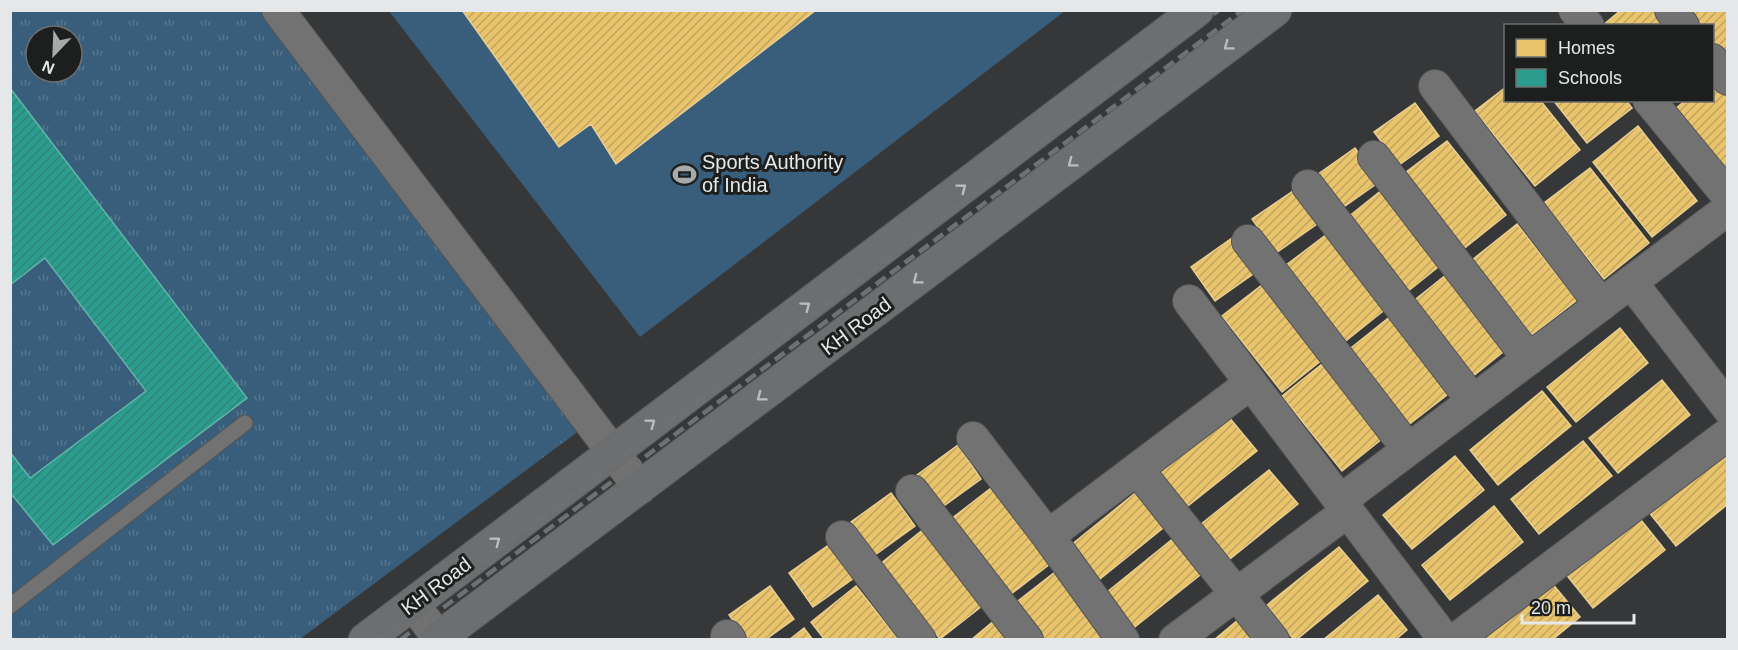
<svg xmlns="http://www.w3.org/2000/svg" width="1738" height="650" viewBox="0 0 1738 650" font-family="Arial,sans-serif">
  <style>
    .park { fill: url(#park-tufts); fill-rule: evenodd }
    .pitch { fill: #395e7b }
    .homes { fill: url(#homes-hatch); stroke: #e8ce90; stroke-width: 1.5 }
    .schools { fill: url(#schools-hatch); stroke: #62b3aa; stroke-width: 1.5 }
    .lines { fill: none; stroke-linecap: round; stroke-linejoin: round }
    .service-casing { stroke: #535454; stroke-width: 17 }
    .minor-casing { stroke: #535454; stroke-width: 34 }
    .secondary-casing { stroke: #535454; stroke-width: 35 }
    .service { stroke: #727273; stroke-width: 15 }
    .minor { stroke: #727273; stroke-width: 32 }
    .secondary { stroke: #6c6e70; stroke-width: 33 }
    .rail { stroke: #6f7071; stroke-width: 4.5; stroke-dasharray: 12 6; stroke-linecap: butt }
    .oneway { stroke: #bbbdbf }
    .labels { text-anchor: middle; stroke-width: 6; stroke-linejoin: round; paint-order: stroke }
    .poi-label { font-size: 20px; fill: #e6e7e9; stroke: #1d1f1f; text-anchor: start }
    .street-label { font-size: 20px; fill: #e6e7e9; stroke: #1d1f1f }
  </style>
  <defs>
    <pattern id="park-tufts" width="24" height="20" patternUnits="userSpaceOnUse" patternTransform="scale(1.5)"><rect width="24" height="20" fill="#395e7b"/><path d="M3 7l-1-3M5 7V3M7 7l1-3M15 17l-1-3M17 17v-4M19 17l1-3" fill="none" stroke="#56758e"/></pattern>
    <pattern id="homes-hatch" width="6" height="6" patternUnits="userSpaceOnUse" patternTransform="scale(1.5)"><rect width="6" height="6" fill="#e9c46a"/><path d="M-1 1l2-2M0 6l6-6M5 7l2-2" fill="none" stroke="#c0a461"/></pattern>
    <pattern id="schools-hatch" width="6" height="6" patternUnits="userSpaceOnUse" patternTransform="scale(1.5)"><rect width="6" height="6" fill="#2a9d8f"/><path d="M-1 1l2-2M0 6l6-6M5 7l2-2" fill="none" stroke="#328379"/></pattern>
  </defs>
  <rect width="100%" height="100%" fill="#363738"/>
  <path class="park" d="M 10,11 L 289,11 L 596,418 L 300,639 L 11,639 ZM 36,36 L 72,36 L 72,72 L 36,72 Z"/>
  <path class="pitch" d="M 389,11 L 1065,11 L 640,337 Z"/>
  <path class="homes" d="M 462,10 L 816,10 L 616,164 L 591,124 L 559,147 Z
    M 1621,10 L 1661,10 L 1673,26 L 1602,26 Z
    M 1678,10 L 1728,10 L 1728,48 L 1715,57 L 1712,53 L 1712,26 L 1690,26 Z
    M 1712,79 L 1728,93 L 1728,186 L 1670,113 L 1686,100 L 1712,100 Z
    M 1506,87 L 1506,100 L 1540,100 L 1580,150 L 1535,186 L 1475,111 Z
    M 1553,100 L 1626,100 L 1632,108 L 1587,143 Z
    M 1415,103 L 1439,136 L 1399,165 L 1374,132 Z
    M 1638,126 L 1697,201 L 1652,237 L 1593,162 Z
    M 1447,141 L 1506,215 L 1461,251 L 1401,176 Z
    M 1355,148 L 1379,182 L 1338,211 L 1314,177 Z
    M 1590,168 L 1649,243 L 1604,279 L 1544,203 Z
    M 1388,185 L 1447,260 L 1402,296 L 1343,221 Z
    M 1293,191 L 1317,224 L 1276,253 L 1252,219 Z
    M 1517,224 L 1577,300 L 1532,335 L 1472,260 Z
    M 1327,234 L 1387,308 L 1342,344 L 1281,269 Z
    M 1232,238 L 1256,272 L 1215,301 L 1191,267 Z
    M 1452,270 L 1512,345 L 1467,381 L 1407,306 Z
    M 1267,281 L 1327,356 L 1282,392 L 1222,316 Z
    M 1392,315 L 1452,391 L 1407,426 L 1347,351 Z
    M 1620,328 L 1648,363 L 1576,422 L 1547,387 Z
    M 1327,360 L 1387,435 L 1342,471 L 1282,396 Z
    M 1662,380 L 1690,415 L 1618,473 L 1589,438 Z
    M 1542,391 L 1571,426 L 1498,485 L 1470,450 Z
    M 1228,416 L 1257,451 L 1184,509 L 1156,474 Z
    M 1583,441 L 1612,476 L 1539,534 L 1511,499 Z
    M 958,445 L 981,479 L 941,508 L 917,475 Z
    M 1721,452 L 1728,460 L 1728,504 L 1676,546 L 1648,511 Z
    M 1455,456 L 1484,490 L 1412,549 L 1383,515 Z
    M 1269,470 L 1298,504 L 1225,563 L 1196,528 Z
    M 991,488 L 1051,563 L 1006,598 L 946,523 Z
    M 1139,490 L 1167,525 L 1095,583 L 1066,549 Z
    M 891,493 L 915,526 L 875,555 L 851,522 Z
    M 1494,506 L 1523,542 L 1450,600 L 1422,565 Z
    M 1637,515 L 1665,550 L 1593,608 L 1565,573 Z
    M 925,528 L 986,603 L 940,639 L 880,564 Z
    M 1175,537 L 1204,572 L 1131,630 L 1102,596 Z
    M 830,544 L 854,578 L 813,607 L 789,573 Z
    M 1339,547 L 1368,581 L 1296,640 L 1294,640 L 1267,605 Z
    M 1055,572 L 1109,640 L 1035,640 L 1010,607 Z
    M 1551,582 L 1580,617 L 1552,640 L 1480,640 Z
    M 770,586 L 794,619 L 765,640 L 747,640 L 729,615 Z
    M 856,586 L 899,640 L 825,640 L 811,622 Z
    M 1378,595 L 1407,630 L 1395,640 L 1323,640 Z
    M 1245,614 L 1266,640 L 1214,640 Z
    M 996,619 L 1013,640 L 971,640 Z
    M 804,628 L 813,640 L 789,640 Z"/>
  <path class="schools" d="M 10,88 L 247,398 L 53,545 L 13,496 L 10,497 L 10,452 L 30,478 L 146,391 L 45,258 L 10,285 Z"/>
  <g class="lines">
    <defs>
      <path id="service" d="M 10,606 L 245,423"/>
      <path id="minor" d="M 278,10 L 640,488
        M 1575,10 L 1588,26
        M 1671,10 L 1683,26
        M 1712,60 L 1728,79
        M 1435,86 L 1601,305
        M 1649,100 L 1728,196
        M 1374,157 L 1529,359
        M 1308,186 L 1473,401
        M 1248,241 L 1408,449
        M 1631,282 L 1728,408
        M 1189,301 L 1340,501 L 1728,209
        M 973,438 L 1048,536 L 1123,640
        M 1137,469 L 1273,640
        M 912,491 L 1027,640
        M 1340,501 L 1445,640
        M 1048,536 L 1251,383
        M 842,537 L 920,640
        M 413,604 L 440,640
        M 727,636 L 730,640
        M 1175,640 L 1348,511
        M 1455,640 L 1728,434"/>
      <path id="secondary" d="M 365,640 L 1197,10
        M 436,640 L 1275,10"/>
    </defs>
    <use href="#service" class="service-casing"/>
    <use href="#minor" class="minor-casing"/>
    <use href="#secondary" class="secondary-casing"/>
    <use href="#service" class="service"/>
    <use href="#minor" class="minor"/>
    <use href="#secondary" class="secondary"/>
    <path class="rail" d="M 378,640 L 1219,10
      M 400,640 L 1243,10"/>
  </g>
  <defs><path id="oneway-chevron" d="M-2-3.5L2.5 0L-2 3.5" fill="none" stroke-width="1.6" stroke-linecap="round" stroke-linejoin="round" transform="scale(1.5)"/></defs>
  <g class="oneway">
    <use href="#oneway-chevron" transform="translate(1228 46) rotate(143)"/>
    <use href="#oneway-chevron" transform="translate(1072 163) rotate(143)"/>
    <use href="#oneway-chevron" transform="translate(962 188) rotate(-37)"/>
    <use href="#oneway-chevron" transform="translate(917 280) rotate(143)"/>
    <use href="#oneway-chevron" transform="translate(806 306) rotate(-37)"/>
    <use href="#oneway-chevron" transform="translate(761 397) rotate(143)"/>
    <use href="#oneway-chevron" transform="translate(651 423) rotate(-37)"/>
    <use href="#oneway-chevron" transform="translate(496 541) rotate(-37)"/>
  </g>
  <defs>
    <symbol id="stadium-bare" viewBox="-9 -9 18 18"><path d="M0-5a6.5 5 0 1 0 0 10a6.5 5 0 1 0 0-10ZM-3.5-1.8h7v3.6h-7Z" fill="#a8a9ab" stroke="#1d1f1f" stroke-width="2.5" paint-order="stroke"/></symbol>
  </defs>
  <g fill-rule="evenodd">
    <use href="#stadium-bare" x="668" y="158" width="33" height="33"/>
  </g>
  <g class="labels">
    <g class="poi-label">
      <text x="702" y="169">Sports Authority<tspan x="702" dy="23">of India</tspan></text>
    </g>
    <g class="street-label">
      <text transform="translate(856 326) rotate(-37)" y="7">KH Road</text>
      <text transform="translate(436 586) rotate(-37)" y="7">KH Road</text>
    </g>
  </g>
  <rect width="1738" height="650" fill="none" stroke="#e6e7e9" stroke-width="24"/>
  <rect x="1504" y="24" width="210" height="78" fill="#1d1f1f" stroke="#6d6f70" stroke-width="1.5"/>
  <rect x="1516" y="39" width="30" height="18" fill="#e9c46a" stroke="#6d6f70" stroke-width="1.5"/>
  <text x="1558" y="54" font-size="18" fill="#e6e7e9">Homes</text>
  <rect x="1516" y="69" width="30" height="18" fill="#2a9d8f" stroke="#6d6f70" stroke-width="1.5"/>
  <text x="1558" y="84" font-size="18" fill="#e6e7e9">Schools</text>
  <g transform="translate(54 54) rotate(203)"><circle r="28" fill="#1d1f1f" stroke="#6d6f70" stroke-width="1.5"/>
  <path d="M0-4.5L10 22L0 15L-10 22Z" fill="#a8a9ab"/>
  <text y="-9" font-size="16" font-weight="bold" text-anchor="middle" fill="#e6e7e9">N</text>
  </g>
  <path d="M1522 614v9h112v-9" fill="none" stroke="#e6e7e9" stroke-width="3"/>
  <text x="1531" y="614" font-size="18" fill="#e6e7e9" stroke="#1d1f1f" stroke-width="4.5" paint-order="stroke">20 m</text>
</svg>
